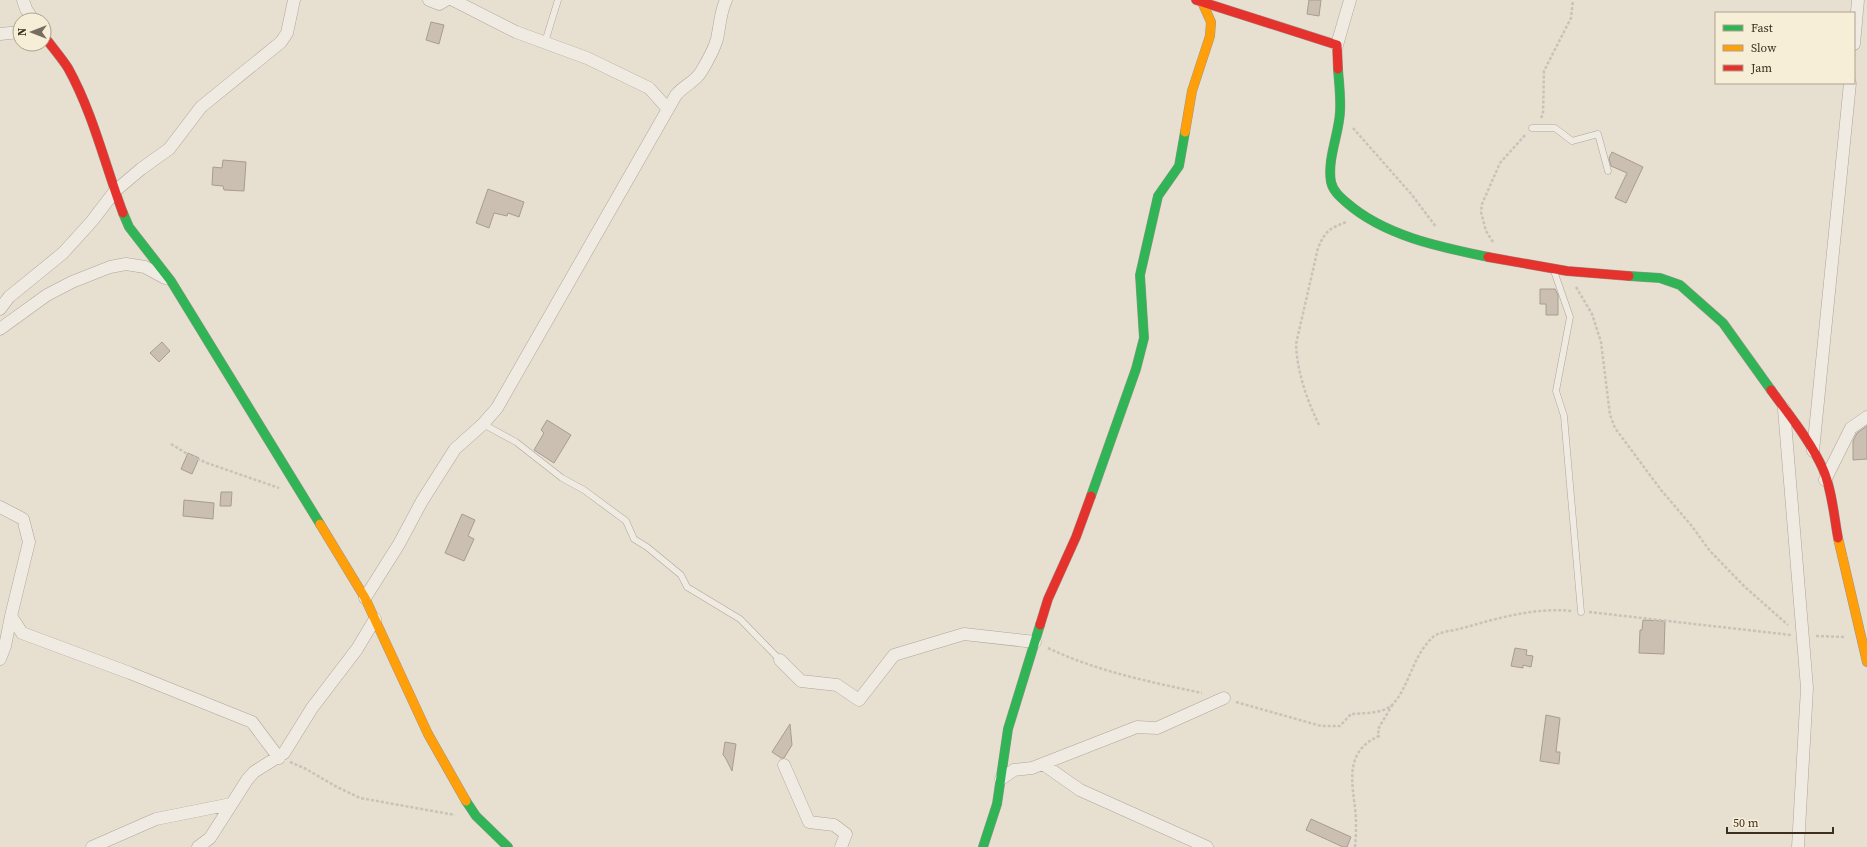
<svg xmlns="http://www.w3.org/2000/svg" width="1867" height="847" viewBox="0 0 1867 847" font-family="'Source Serif 4',serif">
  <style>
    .building { fill: #cbbfb2; stroke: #a89c90 }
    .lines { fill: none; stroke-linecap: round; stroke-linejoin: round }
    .lane-casing { stroke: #ada599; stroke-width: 7 }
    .street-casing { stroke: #ada599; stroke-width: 13 }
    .fast-casing { stroke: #9c958a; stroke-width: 10 }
    .slow-casing { stroke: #9c958a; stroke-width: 10 }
    .jam-casing { stroke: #9c958a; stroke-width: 10 }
    .path { stroke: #c8c2b9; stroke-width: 2.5; stroke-dasharray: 3 2; stroke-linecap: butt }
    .lane { stroke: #efebe3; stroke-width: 6 }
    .street { stroke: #efebe3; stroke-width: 12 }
    .fast { stroke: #30b455; stroke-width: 9 }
    .slow { stroke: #ff9f0a; stroke-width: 9 }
    .jam { stroke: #e5322d; stroke-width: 9 }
  </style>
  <rect width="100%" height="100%" fill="#e7e0d1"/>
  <path class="building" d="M 1309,0 L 1321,0 L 1319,16 L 1307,14 Z
    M 431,22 L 444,25 L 439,44 L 426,40 Z
    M 1612,152 L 1643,167 L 1626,203 L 1615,198 L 1627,173 L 1611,166 L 1609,158 Z
    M 223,160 L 246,162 L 244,191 L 224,190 L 223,186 L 212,185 L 213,167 L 222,168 Z
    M 488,189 L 524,202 L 519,217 L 508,213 L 507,216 L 494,213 L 489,228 L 476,223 Z
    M 1540,289 L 1555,289 L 1558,295 L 1558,315 L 1546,315 L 1546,304 L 1540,304 Z
    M 162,342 L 170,351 L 159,362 L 150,353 Z
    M 547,420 L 571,435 L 554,463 L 534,450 L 544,433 L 541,430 Z
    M 1867,426 L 1867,459 L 1853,460 L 1853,441 L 1857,433 Z
    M 188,453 L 199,458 L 192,474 L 181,469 Z
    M 221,492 L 232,492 L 231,506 L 220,506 Z
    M 184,500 L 214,503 L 213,519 L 183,516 Z
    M 462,514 L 475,520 L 468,536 L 474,539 L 464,561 L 445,553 Z
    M 1643,620 L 1665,621 L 1664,654 L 1639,653 L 1640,630 L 1642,630 Z
    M 1515,648 L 1527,650 L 1526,655 L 1533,656 L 1531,667 L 1523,665 L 1523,668 L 1511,666 Z
    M 1546,715 L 1560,718 L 1556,752 L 1560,752 L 1559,764 L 1540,761 Z
    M 790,724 L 792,745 L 784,758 L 781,758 L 772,752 Z
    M 725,742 L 736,744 L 732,771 L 725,757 L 723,755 Z
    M 1311,819 L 1351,837 L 1347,847 L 1343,847 L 1306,830 Z"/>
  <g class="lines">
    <defs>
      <path id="lane" d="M 545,42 L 558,0
        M 1532,128 L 1555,128 L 1572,141 L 1598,134 L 1608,171
        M 1554,271 L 1570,317 L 1556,391 L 1564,416 L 1581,612
        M 483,424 L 516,442 L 562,478 L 584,490 L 626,521 L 634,539 L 647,547 L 681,575 L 687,587 L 740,619 L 780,660"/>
      <path id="street" d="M 23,0 L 26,9 L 33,20
        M 429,0 L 439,4 L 446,0
        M 453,0 L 516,32 L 587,58 L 649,88 L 668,109
        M 0,34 L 20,32
        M 1854,44 L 1858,0
        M 1337,45 L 1350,0
        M 0,309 L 9,297 L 63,253 L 92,221 L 115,191 L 141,169 L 169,149 L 201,107 L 281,42 L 287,33 L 294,0
        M 0,329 L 47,295 L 72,282 L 110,267 L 126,264 L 145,267 L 165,278
        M 1784,409 L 1807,688 L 1798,847
        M 1813,451 L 1850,83
        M 1825,480 L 1851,428 L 1867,417
        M 0,507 L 23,519 L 29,542 L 11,616 L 22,633 L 130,673 L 252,722 L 279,758
        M 365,598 L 399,544 L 422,501 L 455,449 L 483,424 L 497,408 L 676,95 C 683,86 695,82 701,72 C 707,62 714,50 717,39 C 720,25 720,13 726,0
        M 0,659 L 5,646 L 11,616
        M 780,660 L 801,681 L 837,685 L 859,700 L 894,655 L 964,634 L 1035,642
        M 1043,764 L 1080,790 L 1207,847
        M 784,765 L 809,822 L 834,825 L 846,834 L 841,847
        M 1001,779 L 1014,770 L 1032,768 L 1137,727 L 1157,728 L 1224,698
        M 92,847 L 156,819 L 231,804
        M 198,847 L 210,838 L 247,780 L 254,772 L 284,753 L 312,708 L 357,649 L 375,619"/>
      <path id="fast" d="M 1338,69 C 1339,83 1341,98 1340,112 C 1339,134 1327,159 1331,182 C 1333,191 1340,197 1347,203 C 1385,236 1440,247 1488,257
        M 123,213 L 129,227 L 171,281 L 320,524
        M 1629,276 L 1660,278 L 1680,285 L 1723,323 L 1771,390
        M 1091,496 L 1136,369 L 1144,338 L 1140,275 L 1158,196 L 1179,166 L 1185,132
        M 466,801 L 476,816 L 508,847
        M 983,847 L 997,804 L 1008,729 L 1040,625"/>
      <path id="slow" d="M 1185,132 L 1192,91 L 1210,36 L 1211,22 L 1202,2
        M 320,524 L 365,598 L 428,734 L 466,801
        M 1838,538 L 1867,662"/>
      <path id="jam" d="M 1196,0 L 1337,45 L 1338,69
        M 44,36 C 52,47 61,57 68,68 C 93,113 105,165 123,213
        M 1488,257 L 1567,271 L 1629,276
        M 1771,390 C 1789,415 1810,440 1823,469 C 1832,490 1834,516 1838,538
        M 1040,625 L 1048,599 L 1076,537 L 1091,496"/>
    </defs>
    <use href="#lane" class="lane-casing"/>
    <use href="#street" class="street-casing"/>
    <use href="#fast" class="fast-casing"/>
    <use href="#slow" class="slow-casing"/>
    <use href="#jam" class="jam-casing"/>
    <path class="path" d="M 1541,118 L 1543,114 L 1544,71 L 1571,18 L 1573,0
      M 1353,128 L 1412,195 L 1436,227
      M 1493,242 L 1486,231 L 1481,212 L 1482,204 L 1500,163 L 1526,134
      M 1576,287 L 1592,314 L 1601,342 L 1610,415 L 1615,428 L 1661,490 L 1691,525 L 1710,551 L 1745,587 L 1788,625
      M 1319,425 C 1307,400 1297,372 1296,344 L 1318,248 C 1326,230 1329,229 1346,222
      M 171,444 L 189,455 L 207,463 L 279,488
      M 1589,612 L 1791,635
      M 1816,636 L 1845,637
      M 1048,648 C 1096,671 1150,682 1202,693
      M 1236,702 L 1321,726 L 1340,726 L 1351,714 C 1363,713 1382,714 1392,705 C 1409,688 1412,656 1433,637 C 1438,632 1451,631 1459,629 C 1496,619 1533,607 1572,611
      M 290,762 L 306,769 L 337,787 L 360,798 L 455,815
      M 1355,847 C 1356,838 1356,828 1356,819 C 1354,787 1341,753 1379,736 L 1378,729 L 1393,704"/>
    <use href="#lane" class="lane"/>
    <use href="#street" class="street"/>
    <use href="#fast" class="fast"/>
    <use href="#slow" class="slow"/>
    <use href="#jam" class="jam"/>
  </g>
  <rect x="1715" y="12" width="140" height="72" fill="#f7eed8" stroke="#ada18e"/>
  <rect x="1723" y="25" width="20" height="6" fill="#30b455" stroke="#ada18e"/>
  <text x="1751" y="32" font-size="12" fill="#3d2e20">Fast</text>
  <rect x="1723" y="45" width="20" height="6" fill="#ff9f0a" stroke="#ada18e"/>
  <text x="1751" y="52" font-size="12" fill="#3d2e20">Slow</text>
  <rect x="1723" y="65" width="20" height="6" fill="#e5322d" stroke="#ada18e"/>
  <text x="1751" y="72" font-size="12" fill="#3d2e20">Jam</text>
  <g transform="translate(32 32) rotate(270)"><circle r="19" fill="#f7eed8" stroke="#ada18e"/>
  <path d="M0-3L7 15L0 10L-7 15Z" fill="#786c5e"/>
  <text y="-6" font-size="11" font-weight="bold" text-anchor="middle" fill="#3d2e20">N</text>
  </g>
  <path d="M1727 827v6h106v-6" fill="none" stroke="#3d2e20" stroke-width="2"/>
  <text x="1733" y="827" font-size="12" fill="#3d2e20" stroke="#f7eed8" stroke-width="3" paint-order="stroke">50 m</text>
</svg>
